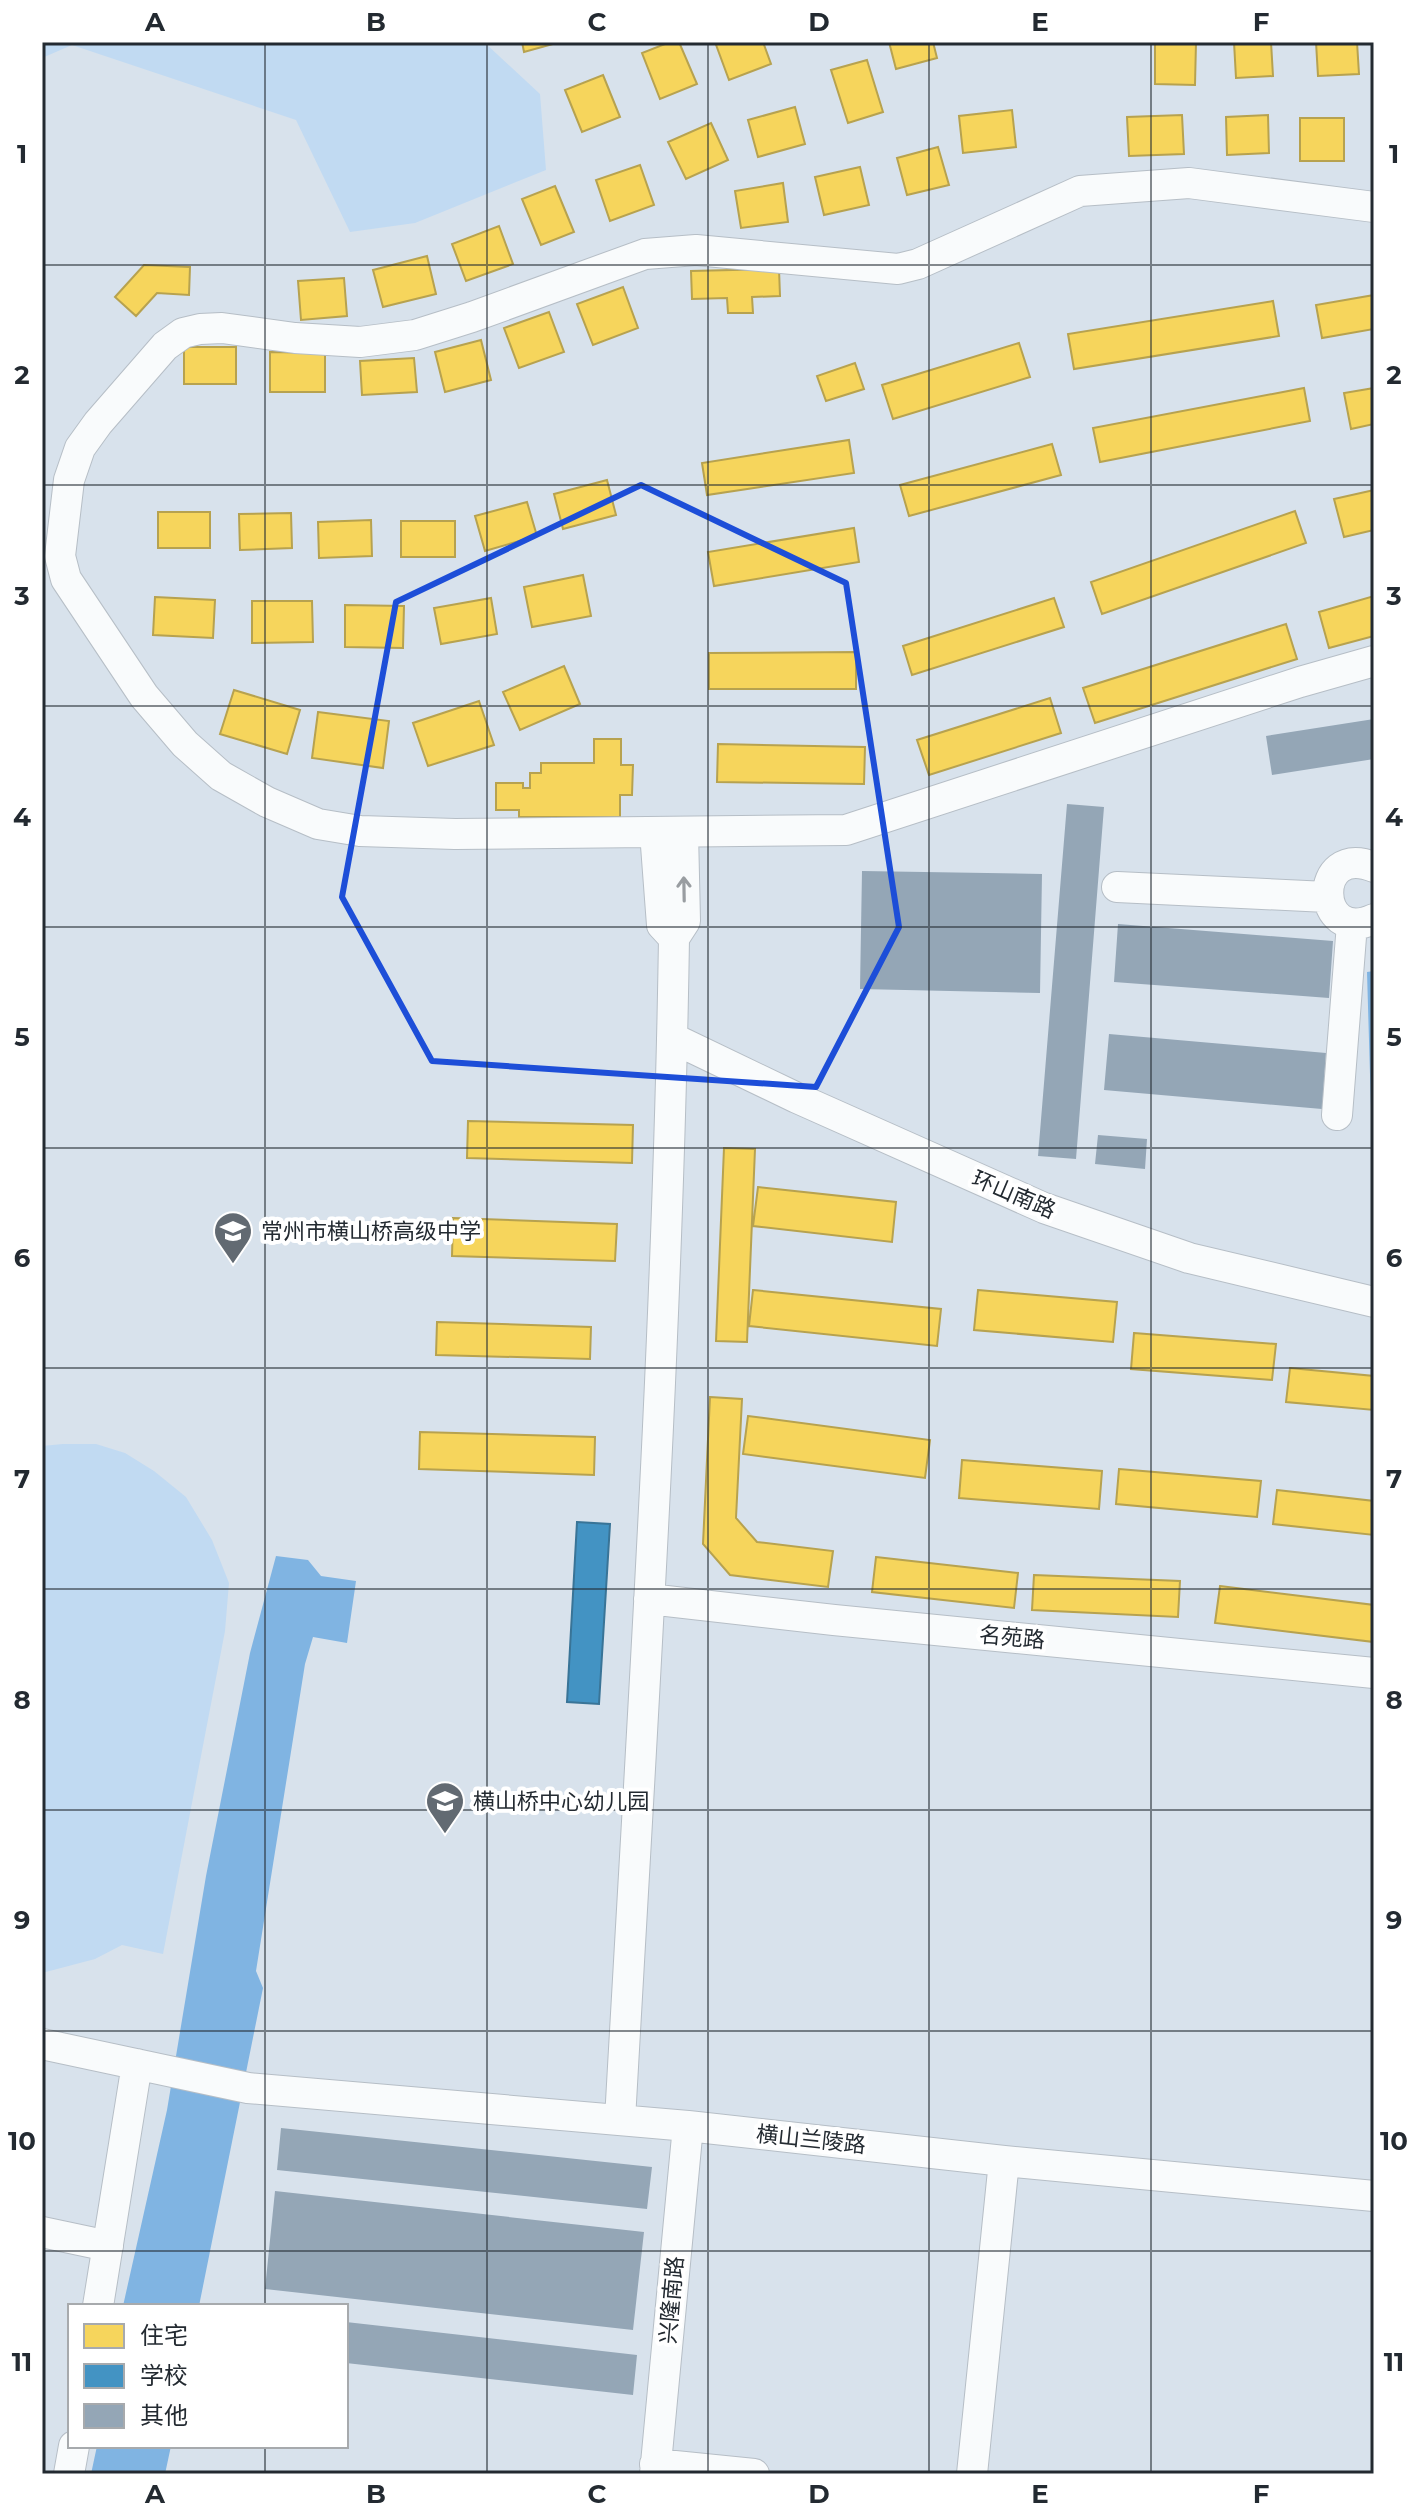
<svg xmlns="http://www.w3.org/2000/svg" width="1416" height="2516" viewBox="0 0 1416 2516" font-family="Montserrat,'Noto Sans SC',sans-serif">
  <style>
    .green { fill: #c1daf2 }
    .water { fill: #80b4e2 }
    .homes { fill: #f6d55c; stroke: #b7a24f; stroke-width: 2 }
    .schools { fill: #4393c3; stroke: #397497; stroke-width: 2 }
    .building { fill: #94a6b6 }
    .lines { fill: none; stroke-linecap: round; stroke-linejoin: round }
    .minor-casing { stroke: #b6bec6; stroke-width: 32 }
    .minor { stroke: #f9fbfc; stroke-width: 30 }
    .oneway { stroke: #999da1 }
    .marked { fill: none; stroke: #1d4ed8; stroke-width: 6; stroke-linejoin: round }
    .grid { fill: none; stroke: #232a31; stroke-width: 2; stroke-opacity: 0.55 }
    .labels { text-anchor: middle; stroke-width: 8; stroke-linejoin: round; paint-order: stroke }
    .street-label { font-size: 22px; fill: #232a31; stroke: #fff }
    .poi-label { font-size: 22px; fill: #232a31; stroke: #fff; text-anchor: start }
    .neatline { fill: none; stroke: #232a31; stroke-width: 3 }
    .grid-label { font-size: 26px; text-anchor: middle; font-weight: bold; fill: #232a31 }
  </style>
  <rect width="100%" height="100%" fill="#d8e2ec"/>
  <path class="green" d="M 42,42 L 484,42 L 540,94 L 546,170 L 415,223 L 350,232 L 296,120 L 72,45 L 42,58 Z
    M 63,1444 L 96,1444 L 125,1453 L 154,1471 L 186,1497 L 212,1540 L 229,1583 L 225,1631 L 163,1954 L 122,1945 L 95,1959 L 42,1973 L 42,1446 Z"/>
  <path class="water" d="M 1374,971 L 1374,1109 L 1371,1109 L 1367,972 Z
    M 276,1556 L 308,1560 L 321,1576 L 356,1581 L 347,1643 L 313,1637 L 305,1664 L 256,1971 L 263,1988 L 199,2306 L 123,2306 L 167,2110 L 206,1876 L 250,1653 Z
    M 97,2446 L 171,2446 L 165,2474 L 91,2474 Z"/>
  <path class="homes" d="M 522,42 L 560,42 L 524,52 Z
    M 670,42 L 679,42 L 697,84 L 660,99 L 642,53 Z
    M 715,42 L 763,42 L 771,64 L 729,80 Z
    M 889,42 L 933,42 L 937,58 L 896,69 Z
    M 1155,42 L 1196,42 L 1195,85 L 1155,84 Z
    M 1234,42 L 1271,42 L 1273,76 L 1236,78 Z
    M 1316,42 L 1357,42 L 1359,74 L 1318,76 Z
    M 867,60 L 883,112 L 848,123 L 831,70 Z
    M 603,75 L 620,117 L 582,132 L 565,90 Z
    M 795,107 L 805,144 L 758,157 L 748,120 Z
    M 1012,110 L 1016,147 L 963,153 L 959,116 Z
    M 1182,115 L 1184,154 L 1129,156 L 1127,117 Z
    M 1268,115 L 1269,153 L 1227,155 L 1226,117 Z
    M 1300,118 L 1344,118 L 1344,161 L 1300,161 Z
    M 711,123 L 728,160 L 686,179 L 668,142 Z
    M 938,147 L 949,185 L 907,195 L 897,158 Z
    M 640,165 L 654,205 L 610,221 L 596,180 Z
    M 860,167 L 869,205 L 824,215 L 815,177 Z
    M 783,183 L 788,222 L 741,228 L 735,191 Z
    M 555,186 L 574,232 L 541,245 L 522,199 Z
    M 499,226 L 513,264 L 466,281 L 452,244 Z
    M 427,256 L 436,294 L 383,307 L 373,270 Z
    M 144,265 L 190,267 L 189,295 L 157,293 L 136,316 L 115,297 Z
    M 779,269 L 780,296 L 752,297 L 753,313 L 728,313 L 727,298 L 692,299 L 691,271 Z
    M 344,278 L 347,316 L 301,320 L 298,281 Z
    M 623,287 L 638,328 L 593,345 L 577,304 Z
    M 1374,295 L 1374,329 L 1322,338 L 1316,305 Z
    M 1273,301 L 1279,336 L 1074,369 L 1068,334 Z
    M 549,312 L 564,352 L 519,368 L 504,328 Z
    M 481,340 L 491,380 L 445,392 L 435,352 Z
    M 1019,343 L 1030,377 L 893,419 L 882,385 Z
    M 184,347 L 236,347 L 236,384 L 184,384 Z
    M 270,352 L 325,353 L 325,392 L 270,392 Z
    M 414,358 L 417,392 L 362,395 L 360,361 Z
    M 855,363 L 864,389 L 826,401 L 817,376 Z
    M 1304,388 L 1310,421 L 1100,462 L 1093,428 Z
    M 1374,388 L 1374,424 L 1351,429 L 1344,393 Z
    M 849,440 L 854,473 L 707,495 L 702,463 Z
    M 1052,444 L 1061,475 L 909,516 L 900,485 Z
    M 607,480 L 616,515 L 563,529 L 554,494 Z
    M 1374,490 L 1374,530 L 1344,537 L 1334,499 Z
    M 527,502 L 537,536 L 485,551 L 475,516 Z
    M 1295,511 L 1306,543 L 1102,614 L 1091,582 Z
    M 158,512 L 210,512 L 210,548 L 158,548 Z
    M 291,513 L 292,548 L 240,550 L 239,514 Z
    M 371,520 L 372,556 L 319,558 L 318,522 Z
    M 401,521 L 455,521 L 455,557 L 401,557 Z
    M 854,528 L 859,562 L 714,586 L 708,552 Z
    M 583,575 L 591,616 L 532,627 L 524,587 Z
    M 1374,596 L 1374,636 L 1329,648 L 1319,612 Z
    M 155,597 L 215,600 L 213,638 L 153,635 Z
    M 491,598 L 497,634 L 441,644 L 434,608 Z
    M 1054,598 L 1064,627 L 912,675 L 903,646 Z
    M 252,601 L 312,601 L 313,642 L 252,643 Z
    M 345,605 L 404,606 L 403,648 L 345,647 Z
    M 1286,624 L 1297,659 L 1095,723 L 1083,688 Z
    M 856,652 L 856,689 L 709,689 L 709,653 Z
    M 564,666 L 580,704 L 520,730 L 503,692 Z
    M 234,690 L 300,710 L 287,754 L 220,734 Z
    M 1050,698 L 1061,733 L 929,775 L 917,740 Z
    M 479,701 L 494,745 L 428,766 L 413,723 Z
    M 318,712 L 389,721 L 383,768 L 312,758 Z
    M 594,739 L 621,739 L 621,765 L 633,765 L 632,795 L 620,795 L 620,817 L 519,817 L 519,810 L 496,810 L 496,783 L 523,783 L 523,788 L 530,788 L 530,773 L 541,773 L 541,763 L 594,763 Z
    M 718,744 L 865,747 L 864,784 L 717,782 Z
    M 468,1121 L 633,1125 L 632,1163 L 467,1158 Z
    M 724,1148 L 755,1149 L 747,1342 L 716,1341 Z
    M 758,1187 L 896,1202 L 892,1242 L 753,1226 Z
    M 453,1218 L 617,1224 L 615,1261 L 452,1256 Z
    M 753,1290 L 941,1309 L 937,1346 L 749,1326 Z
    M 978,1290 L 1117,1302 L 1113,1342 L 974,1330 Z
    M 437,1322 L 591,1327 L 590,1359 L 436,1355 Z
    M 1134,1333 L 1276,1344 L 1272,1380 L 1131,1369 Z
    M 1290,1368 L 1374,1376 L 1374,1410 L 1286,1402 Z
    M 710,1397 L 742,1399 L 736,1518 L 757,1542 L 833,1551 L 828,1587 L 730,1575 L 703,1544 Z
    M 748,1416 L 930,1440 L 925,1478 L 743,1454 Z
    M 420,1432 L 595,1437 L 594,1475 L 419,1469 Z
    M 962,1460 L 1102,1471 L 1099,1509 L 959,1498 Z
    M 1119,1469 L 1261,1481 L 1257,1517 L 1116,1504 Z
    M 1277,1490 L 1374,1501 L 1374,1535 L 1273,1524 Z
    M 876,1557 L 1018,1573 L 1014,1608 L 872,1592 Z
    M 1034,1575 L 1180,1581 L 1178,1617 L 1032,1610 Z
    M 1220,1586 L 1374,1605 L 1374,1642 L 1215,1623 Z"/>
  <path class="schools" d="M 577,1522 L 610,1524 L 599,1704 L 567,1702 Z"/>
  <path class="building" d="M 1374,719 L 1374,759 L 1272,775 L 1266,736 Z
    M 1067,804 L 1104,807 L 1076,1159 L 1038,1156 Z
    M 862,871 L 1042,874 L 1040,993 L 860,989 Z
    M 1118,924 L 1333,941 L 1329,998 L 1114,982 Z
    M 1109,1034 L 1326,1053 L 1322,1109 L 1104,1090 Z
    M 1098,1135 L 1147,1139 L 1145,1169 L 1095,1164 Z
    M 281,2128 L 652,2167 L 647,2209 L 277,2170 Z
    M 275,2191 L 644,2232 L 633,2330 L 265,2289 Z
    M 346,2322 L 637,2355 L 633,2395 L 346,2363 Z"/>
  <g class="lines">
    <defs>
      <path id="minor" d="M 1374,207 L 1189,183 L 1080,191 L 918,264 L 898,269 L 696,250 L 645,254 L 472,317 L 415,335 L 360,342 L 295,338 L 222,328 L 200,329 L 183,333 L 165,346 L 98,423 L 80,448 L 69,480 L 60,556 L 66,579 L 144,696 L 185,744 L 221,776 L 267,802 L 318,824 L 360,831 L 455,834 L 846,830 L 1300,682 L 1374,661
        M 655,832 L 662,925 L 674,938 L 685,921 L 683,832
        M 1374,867 C 1311,842 1315,946 1374,919
        M 1117,887 L 1327,897
        M 672,1038 L 797,1098 L 1044,1208 L 1189,1258 L 1374,1302
        M 1337,1115 L 1352,924
        M 649,1599 L 834,1620 L 1374,1673
        M 42,2044 L 248,2088 L 688,2126 L 1004,2161 L 1374,2196
        M 620,2120 C 642,1726 668,1332 674,938
        M 42,2232 L 108,2246
        M 98,2306 L 137,2064
        M 655,2464 L 754,2474
        M 69,2474 L 74,2446
        M 655,2474 L 688,2126
        M 972,2474 L 1004,2161"/>
    </defs>
    <use href="#minor" class="minor-casing"/>
    <use href="#minor" class="minor"/>
  </g>
  <defs><path id="oneway-shaft" d="M-6 0H5M1.5-3L5.5 0L1.5 3" fill="none" stroke-width="1.6" stroke-linecap="round" stroke-linejoin="round" transform="scale(2)"/></defs>
  <use class="oneway" href="#oneway-shaft" transform="translate(684 889) rotate(-91)"/>
  <path class="marked" d="M 641,485 L 846,583 L 899,927 L 816,1087 L 432,1061 L 342,897 L 396,602 Z"/>
  <path class="grid" d="M 265,42 L 265,2306M 487,42 L 487,2474M 708,42 L 708,2474M 929,42 L 929,2474M 1151,42 L 1151,2474M 42,265 L 1374,265M 42,485 L 1374,485M 42,706 L 1374,706M 42,927 L 1374,927M 42,1148 L 1374,1148M 42,1368 L 1374,1368M 42,1589 L 1374,1589M 42,1810 L 1374,1810M 42,2031 L 1374,2031M 42,2251 L 1374,2251M 265,2446 L 265,2474"/>
  <defs>
    <symbol id="school-pin" viewBox="-11 -11 22 30"><path d="M0 17L-7.5 6A9.5 9.5 0 1 1 7.5 6Z" fill="#626a72" stroke="#fff"/><path d="M0-5L7-2L0 1L-7-2ZM-4 1L0 2.5L4 1V4Q0 6-4 4Z" fill="#fff"/></symbol>
  </defs>
  <g fill-rule="evenodd">
    <use href="#school-pin" x="211" y="1209" width="44" height="60"/>
    <use href="#school-pin" x="423" y="1779" width="44" height="60"/>
  </g>
  <g class="labels">
    <g class="street-label">
      <text transform="translate(1014 1194) rotate(23)" y="8">环山南路</text>
      <text transform="translate(1012 1637) rotate(5)" y="8">名苑路</text>
      <text transform="translate(811 2139) rotate(6)" y="8">横山兰陵路</text>
      <text transform="translate(671 2300) rotate(-85)" y="8">兴隆南路</text>
    </g>
    <g class="poi-label">
      <text x="261" y="1239">常州市横山桥高级中学</text>
      <text x="473" y="1809">横山桥中心幼儿园</text>
    </g>
  </g>
  <rect width="1416" height="2516" fill="none" stroke="#ffffff" stroke-width="88"/>
  <rect x="68" y="2304" width="280" height="144" fill="#ffffff" stroke="#a7aaad" stroke-width="2"/>
  <rect x="84" y="2324" width="40" height="24" fill="#f6d55c" stroke="#a7aaad" stroke-width="2"/>
  <text x="140" y="2344" font-size="24" fill="#232a31">住宅</text>
  <rect x="84" y="2364" width="40" height="24" fill="#4393c3" stroke="#a7aaad" stroke-width="2"/>
  <text x="140" y="2384" font-size="24" fill="#232a31">学校</text>
  <rect x="84" y="2404" width="40" height="24" fill="#94a6b6" stroke="#a7aaad" stroke-width="2"/>
  <text x="140" y="2424" font-size="24" fill="#232a31">其他</text>
  <rect x="44" y="44" width="1328" height="2428" class="neatline"/>
  <g class="grid-label">
    <text x="155" y="31">A</text>
    <text x="376" y="31">B</text>
    <text x="597" y="31">C</text>
    <text x="819" y="31">D</text>
    <text x="1040" y="31">E</text>
    <text x="1261" y="31">F</text>
    <text x="22" y="163">1</text>
    <text x="1394" y="163">1</text>
    <text x="22" y="384">2</text>
    <text x="1394" y="384">2</text>
    <text x="22" y="605">3</text>
    <text x="1394" y="605">3</text>
    <text x="22" y="826">4</text>
    <text x="1394" y="826">4</text>
    <text x="22" y="1046">5</text>
    <text x="1394" y="1046">5</text>
    <text x="22" y="1267">6</text>
    <text x="1394" y="1267">6</text>
    <text x="22" y="1488">7</text>
    <text x="1394" y="1488">7</text>
    <text x="22" y="1709">8</text>
    <text x="1394" y="1709">8</text>
    <text x="22" y="1929">9</text>
    <text x="1394" y="1929">9</text>
    <text x="22" y="2150">10</text>
    <text x="1394" y="2150">10</text>
    <text x="22" y="2371">11</text>
    <text x="1394" y="2371">11</text>
    <text x="155" y="2503">A</text>
    <text x="376" y="2503">B</text>
    <text x="597" y="2503">C</text>
    <text x="819" y="2503">D</text>
    <text x="1040" y="2503">E</text>
    <text x="1261" y="2503">F</text>
  </g>
</svg>
